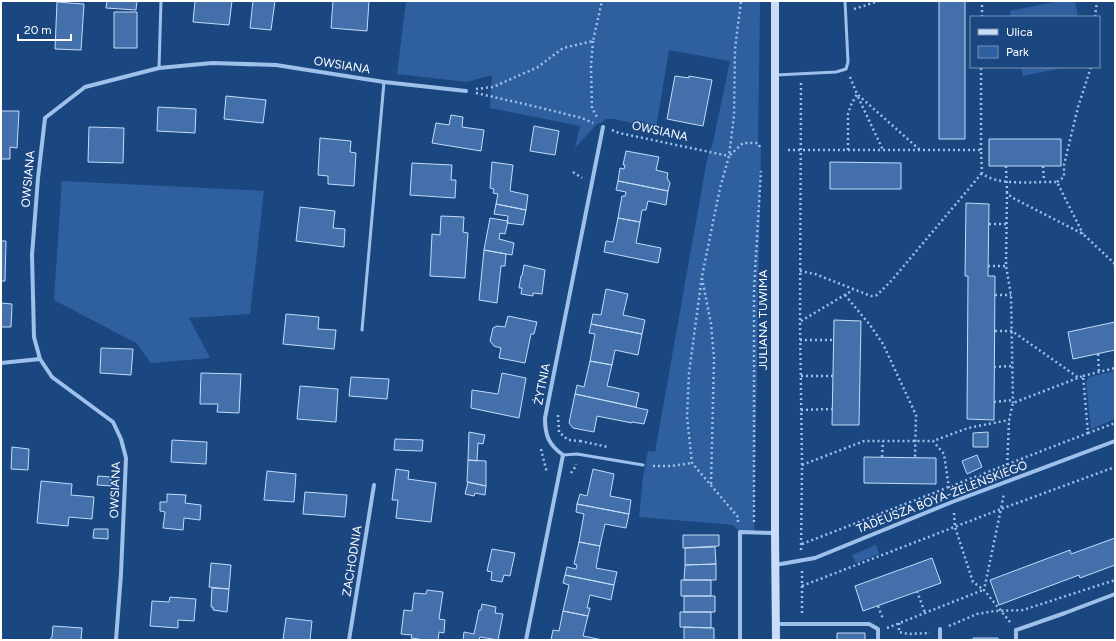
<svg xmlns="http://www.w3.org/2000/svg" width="1116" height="641" viewBox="0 0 1116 641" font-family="Figtree,sans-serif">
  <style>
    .green { fill: #2e60a0 }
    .building { fill: #4370ab; stroke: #c3dbf8 }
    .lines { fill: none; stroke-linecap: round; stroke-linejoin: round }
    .path { stroke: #9ec0ea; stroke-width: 2.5; stroke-dasharray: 2 3; stroke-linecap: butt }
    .lane { stroke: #9ec0ea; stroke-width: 3 }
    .street { stroke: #9ec0ea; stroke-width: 4 }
    .secondary { stroke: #caddf8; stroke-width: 8 }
    .labels { text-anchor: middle; stroke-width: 3; stroke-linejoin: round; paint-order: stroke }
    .street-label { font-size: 12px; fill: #fff; stroke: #1b4781 }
  </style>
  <rect width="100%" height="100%" fill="#1b4781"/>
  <path class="green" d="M 406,1 L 760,1 L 758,143 L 761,149 L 754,533 L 740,532 L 733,525 L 639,517 L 643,477 L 648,451 L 655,452 L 707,160 L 713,142 L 730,61 L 669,50 L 656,129 L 615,119 L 606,119 L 600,123 L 597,124 L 575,148 L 580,126 L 490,108 L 492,75 L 467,82 L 397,74 Z
    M 1058,1 L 1075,1 L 1078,17 L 1011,17 L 1010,11 Z
    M 1021,67 L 1067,67 L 1023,76 Z
    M 62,181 L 264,191 L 250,314 L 189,318 L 210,358 L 151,363 L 136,343 L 54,300 Z
    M 1115,371 L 1115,419 L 1091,429 L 1086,382 L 1089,377 Z
    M 876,545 L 879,554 L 856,563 L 852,555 Z"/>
  <path class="building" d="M 107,1 L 137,1 L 136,10 L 106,8 Z
    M 195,1 L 232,1 L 229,25 L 193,22 Z
    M 253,1 L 275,1 L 271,30 L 250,28 Z
    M 333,1 L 369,1 L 367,31 L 331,28 Z
    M 939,1 L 965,1 L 965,139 L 939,139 Z
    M 57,2 L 84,4 L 81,50 L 55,49 Z
    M 114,12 L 137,12 L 137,48 L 114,48 Z
    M 675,76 L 689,78 L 689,76 L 712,80 L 703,126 L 667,119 Z
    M 226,96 L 266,100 L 263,123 L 224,119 Z
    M 158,107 L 196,109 L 195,133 L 157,131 Z
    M 1,111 L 19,111 L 17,148 L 10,147 L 10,159 L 1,159 Z
    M 451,115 L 463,117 L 462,127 L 484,130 L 481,151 L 432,143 L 436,123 L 449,125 Z
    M 534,126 L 559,131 L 555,155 L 530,151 Z
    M 89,127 L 124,128 L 123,163 L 88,162 Z
    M 320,138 L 351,141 L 350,152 L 356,153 L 354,186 L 328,184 L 328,176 L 318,175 Z
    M 989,139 L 1061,139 L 1061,166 L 989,166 Z
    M 626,151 L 659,157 L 656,170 L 668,173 L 667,178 L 670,183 L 668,191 L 618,181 L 620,168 L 624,169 L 625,165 L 623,165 Z
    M 492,162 L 513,165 L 510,191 L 528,195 L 526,210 L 496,204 L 498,194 L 493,193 L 494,189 L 490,188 Z
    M 830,162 L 901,163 L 901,189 L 830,189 Z
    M 412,163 L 452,165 L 451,180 L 456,180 L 455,198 L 410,195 Z
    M 618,181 L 668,191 L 666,205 L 648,201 L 646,210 L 642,210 L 640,222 L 618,218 L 622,196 L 625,196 L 626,192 L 616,190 Z
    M 966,203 L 989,204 L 988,276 L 995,276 L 994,420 L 967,419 L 968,276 L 965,276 Z
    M 496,204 L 526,210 L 523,225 L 507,223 L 508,216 L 494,214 Z
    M 300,207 L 335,211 L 333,228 L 345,229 L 344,247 L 296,241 Z
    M 441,216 L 464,217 L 463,232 L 468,233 L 465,278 L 430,276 L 432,234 L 440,235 Z
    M 490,218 L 508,221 L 505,234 L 500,233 L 499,239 L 514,243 L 512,255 L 484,250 Z
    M 618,218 L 640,222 L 636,243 L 661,248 L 658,263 L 604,252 L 606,241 L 613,242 Z
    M 1,241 L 6,241 L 5,281 L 1,281 Z
    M 484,250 L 506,254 L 505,266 L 501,266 L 497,303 L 479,300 Z
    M 524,265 L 545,270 L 542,294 L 533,293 L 533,296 L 521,294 L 522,288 L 519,288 L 521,276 L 522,276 Z
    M 606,289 L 628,294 L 623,315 L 645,320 L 642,334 L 591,324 L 593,314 L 601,315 Z
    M 1,303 L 12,304 L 11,327 L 1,327 Z
    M 286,314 L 319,317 L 318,329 L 336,330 L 334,349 L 283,344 Z
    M 508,316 L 537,322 L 534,334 L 531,334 L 525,363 L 499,358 L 501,348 L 494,346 L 490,341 L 493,328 L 497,326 L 505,327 Z
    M 834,320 L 861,321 L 859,425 L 832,425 Z
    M 1115,322 L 1115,350 L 1073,359 L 1068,332 Z
    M 591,324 L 642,334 L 638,355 L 615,350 L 612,365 L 590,361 L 595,334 L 589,333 Z
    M 101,348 L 133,349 L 131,375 L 100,373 Z
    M 590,361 L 612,365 L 607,386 L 639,393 L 636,407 L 575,394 L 577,385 L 584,387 Z
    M 201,373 L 241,374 L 239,413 L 217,412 L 218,404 L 200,404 Z
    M 502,373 L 526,378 L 519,418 L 471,408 L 472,390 L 498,394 Z
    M 351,377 L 389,379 L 387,399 L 349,396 Z
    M 300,386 L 338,389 L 336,422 L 297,419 Z
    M 575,394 L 648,410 L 644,424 L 632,422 L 632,423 L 597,416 L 594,432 L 573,428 L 569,423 Z
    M 469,432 L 485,435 L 483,444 L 478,443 L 477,461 L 468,460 Z
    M 988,432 L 988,447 L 973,447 L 973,433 Z
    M 395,439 L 423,440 L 422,451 L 394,450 Z
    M 172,440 L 207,442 L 206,464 L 171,462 Z
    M 12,447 L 29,449 L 28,470 L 11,469 Z
    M 977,455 L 982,467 L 967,474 L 962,461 Z
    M 864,457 L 936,458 L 936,484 L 864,483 Z
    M 468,460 L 486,461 L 486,486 L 467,482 Z
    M 396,469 L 409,471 L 408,479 L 436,483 L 431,522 L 396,518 L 398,500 L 392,500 Z
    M 593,469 L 614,474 L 610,496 L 631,500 L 629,514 L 577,504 L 580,494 L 587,496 Z
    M 267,471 L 296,474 L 294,502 L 264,500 Z
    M 98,476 L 111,477 L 111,486 L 97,485 Z
    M 41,481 L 72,484 L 71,495 L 94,497 L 92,519 L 69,517 L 68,526 L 37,523 Z
    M 468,482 L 486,486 L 485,495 L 475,493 L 474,496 L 465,494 Z
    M 305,492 L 347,495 L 345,517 L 303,514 Z
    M 167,494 L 186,495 L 185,503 L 201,505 L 200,520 L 184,518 L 183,530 L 163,528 L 165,512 L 160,511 L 160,502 L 167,502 Z
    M 577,504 L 629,514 L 626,528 L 605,524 L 600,546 L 579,542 L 584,514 L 576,512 Z
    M 94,529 L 108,529 L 108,539 L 93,538 Z
    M 683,535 L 719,535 L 719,546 L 683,548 Z
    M 1115,538 L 1115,565 L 1080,578 L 1079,575 L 999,605 L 990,580 L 1070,550 L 1071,554 Z
    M 579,542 L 600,546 L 596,568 L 617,572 L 614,585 L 565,575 L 567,567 L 576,569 L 577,565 L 574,564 Z
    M 715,547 L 716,564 L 685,565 L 685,548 Z
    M 492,549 L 515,553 L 510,576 L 504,575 L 502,582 L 491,580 L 492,572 L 487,571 Z
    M 932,558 L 941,583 L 863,611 L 855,586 Z
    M 211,563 L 231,565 L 229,589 L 209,587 Z
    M 716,564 L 716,580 L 684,580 L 685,565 Z
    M 565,575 L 614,585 L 611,600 L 590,595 L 587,608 L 590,608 L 588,616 L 563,611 L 569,585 L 563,583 Z
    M 681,580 L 711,580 L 711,596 L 681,596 Z
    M 212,588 L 229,589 L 227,612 L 213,610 L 213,607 L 211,607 Z
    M 427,590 L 443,592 L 439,619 L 445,620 L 444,633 L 439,632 L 438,640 L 418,640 L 419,639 L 411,638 L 412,635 L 401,634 L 404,610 L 412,611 L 414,593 L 426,594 Z
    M 684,596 L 715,596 L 715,612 L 684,612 Z
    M 170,597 L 196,599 L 194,621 L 178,620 L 178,628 L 150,626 L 152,601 L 169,602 Z
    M 482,604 L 496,607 L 495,613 L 503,614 L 498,640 L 480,637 L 479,640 L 463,640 L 464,632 L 474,634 L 479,610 L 481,610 Z
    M 563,611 L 588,616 L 583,636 L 603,640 L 551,640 L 553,630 L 559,631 Z
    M 680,612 L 711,612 L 711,628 L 680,627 Z
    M 286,618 L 312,621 L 310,640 L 283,640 Z
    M 53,626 L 82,628 L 81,640 L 49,640 L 52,637 Z
    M 684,627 L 714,628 L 714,640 L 684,640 Z
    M 837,633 L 865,633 L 865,640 L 837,640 Z
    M 973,638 L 998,638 L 998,640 L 973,640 Z"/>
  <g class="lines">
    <path class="path" d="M 854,9 L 879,1
      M 982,17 L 982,1
      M 1095,17 L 1097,1
      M 593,41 L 591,66 L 592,108 L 598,119
      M 850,77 L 857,94 L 920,150
      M 801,83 L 800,321 L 802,465 L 801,550
      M 476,89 L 493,87 L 538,67 L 563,48 L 593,41 L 602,1
      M 476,93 L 533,106 L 582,118 L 593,123
      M 858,97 L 883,150
      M 612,130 L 619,133 L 729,156
      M 788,150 L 981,150 L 982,173 C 997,187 1037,181 1057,182 L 1083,234
      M 848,150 L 848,114 L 851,105 L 857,94
      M 981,150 L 981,67
      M 730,155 L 743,143 L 758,143 L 761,149
      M 1006,166 L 1007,192 L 1011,197 L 1083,234 L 1115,264
      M 1043,166 L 1044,181
      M 573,172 L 582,178
      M 1057,182 L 1064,177 L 1064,165 L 1078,107 L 1091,67
      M 1007,192 L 1006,266 L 1011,295 L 1013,403
      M 989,224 L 1007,224
      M 988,266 L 1006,266
      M 800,271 L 815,274 L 871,296 L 877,295 L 892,280 L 982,173
      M 702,278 L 711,324 L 714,358 L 711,484
      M 845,295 L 870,325 L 883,344 L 916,415 L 915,458
      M 995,295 L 1011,295
      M 801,321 L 853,290
      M 995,331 L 1012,331 L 1079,378
      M 800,340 L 833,340
      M 1098,354 L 1099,372
      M 994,367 L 1012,366
      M 801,376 L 833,376
      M 1083,376 L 1115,368
      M 994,402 L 1013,400
      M 801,410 L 832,409
      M 558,415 L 559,432 L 568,440 L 580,441 L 579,445
      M 1088,433 L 1115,423
      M 580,441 L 608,447
      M 541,449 L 547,473
      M 882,457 L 883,441
      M 802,465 L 864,441 L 933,441 L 944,454 L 949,488
      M 653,466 L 671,466 L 692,463
      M 1007,470 L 1009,420
      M 571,473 L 576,466 L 576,464
      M 954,513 L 955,527 L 973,582 L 984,590
      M 738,522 L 738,517 L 692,463 L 687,417 L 689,373 L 702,276 L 720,188 L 729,156 L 734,116 L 735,49 L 741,1
      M 754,522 L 754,289 L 761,171
      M 802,544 L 1088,433 L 1083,376 L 1013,403 L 1009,420 L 968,428 L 933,441
      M 802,571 L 802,614
      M 802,586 L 1001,509 L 1004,493
      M 917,591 L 925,613
      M 878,606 L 883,619
      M 1010,622 L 984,590 L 1001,509 L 1115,467
      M 899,623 L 899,632 L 908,634 L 930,633
      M 949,626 L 977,614 L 995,611 L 1023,610 L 1115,580
      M 887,628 L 983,590"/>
    <path class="lane" d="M 159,68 L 161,1
      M 776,75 L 836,72 L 846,69 L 848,62 L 845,1
      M 362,330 L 384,82
      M 563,455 L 577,454 L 643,465"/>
    <path class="street" d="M 1,363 L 40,359
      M 775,565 L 815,558 L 952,502 L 1115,441
      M 776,624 L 869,624 L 878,629 L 878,640
      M 116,640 L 121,574 L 126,458 L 121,439 L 113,422 L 52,377 L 40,359 L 34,337 L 32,255 L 38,178 L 45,118 L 85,87 L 159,68 L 212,63 L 276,65 L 384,82 L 466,91
      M 349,640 L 374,485
      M 526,640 L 563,455 C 548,444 545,435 545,418 L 603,127
      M 740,640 L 740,532 L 775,533
      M 940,640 L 940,629
      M 1016,640 L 1016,630 L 1065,613 L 1115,594"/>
    <path class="secondary" d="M 775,1 L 775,533 L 776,640"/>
  </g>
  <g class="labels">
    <g class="street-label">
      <text transform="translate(342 65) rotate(9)" y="4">OWSIANA</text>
      <text transform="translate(660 131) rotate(12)" y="4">OWSIANA</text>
      <text transform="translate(28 179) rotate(-85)" y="4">OWSIANA</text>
      <text transform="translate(763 320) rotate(-90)" y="4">JULIANA TUWIMA</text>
      <text transform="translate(542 384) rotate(-79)" y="4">ŻYTNIA</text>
      <text transform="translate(115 490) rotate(-88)" y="4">OWSIANA</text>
      <text transform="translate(942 497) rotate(-21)" y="4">TADEUSZA BOYA-ŻELEŃSKIEGO</text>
      <text transform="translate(352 561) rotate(-81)" y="4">ZACHODNIA</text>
    </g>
  </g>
  <rect width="1116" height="641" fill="none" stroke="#ffffff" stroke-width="4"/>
  <rect x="970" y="16" width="130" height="52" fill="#1b4781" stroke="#7691b3"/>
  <rect x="978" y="29" width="20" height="6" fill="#caddf8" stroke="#7691b3"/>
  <text x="1006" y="36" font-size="12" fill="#ffffff">Ulica</text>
  <rect x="978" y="46" width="20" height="12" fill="#2e60a0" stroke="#7691b3"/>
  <text x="1006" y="56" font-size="12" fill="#ffffff">Park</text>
  <path d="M18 34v6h53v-6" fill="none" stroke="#ffffff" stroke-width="2"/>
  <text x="24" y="34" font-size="12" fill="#ffffff" stroke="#1b4781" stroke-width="3" paint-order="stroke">20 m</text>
</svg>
